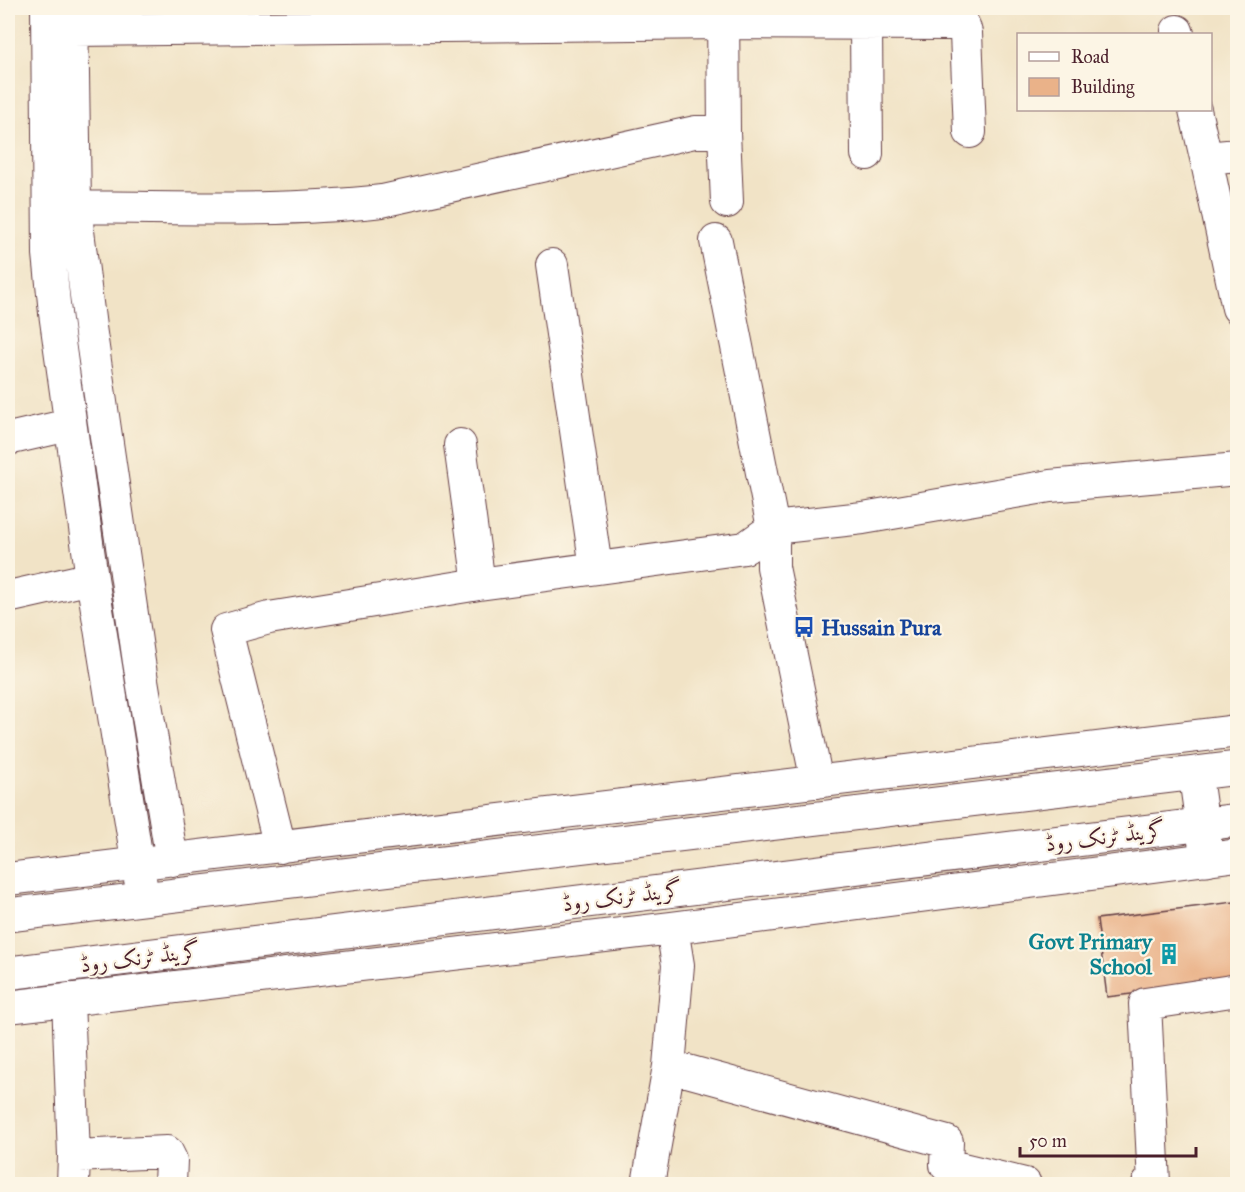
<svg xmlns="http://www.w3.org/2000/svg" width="1245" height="1192" viewBox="0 0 1245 1192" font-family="'IM FELL Great Primer',Amiri,serif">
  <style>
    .building { fill: #eab289 }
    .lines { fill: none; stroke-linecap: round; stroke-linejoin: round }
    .minor-casing { stroke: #633c42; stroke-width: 34 }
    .highway-casing { stroke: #633c42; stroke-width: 35 }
    .minor { stroke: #fff; stroke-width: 32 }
    .highway { stroke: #fff; stroke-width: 33 }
    .labels { text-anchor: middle; stroke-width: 4.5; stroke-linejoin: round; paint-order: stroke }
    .transit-label { font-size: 22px; font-weight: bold; fill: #164399; stroke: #fcf5e5; text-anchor: start }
    .street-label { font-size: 22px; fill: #4a1f2b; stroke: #fcf5e5 }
    .culture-label { font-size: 22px; font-weight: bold; fill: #0d838f; stroke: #fcf5e5; text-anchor: end }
  </style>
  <rect width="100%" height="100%" fill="#fcf5e5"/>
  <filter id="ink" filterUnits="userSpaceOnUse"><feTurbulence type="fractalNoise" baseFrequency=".0167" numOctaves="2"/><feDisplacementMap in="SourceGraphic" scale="12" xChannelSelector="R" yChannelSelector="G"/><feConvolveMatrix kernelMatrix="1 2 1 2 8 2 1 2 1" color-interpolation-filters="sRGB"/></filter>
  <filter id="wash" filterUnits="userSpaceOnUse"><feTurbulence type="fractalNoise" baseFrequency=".008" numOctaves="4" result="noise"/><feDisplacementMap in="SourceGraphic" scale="24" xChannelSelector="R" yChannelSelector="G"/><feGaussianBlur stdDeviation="1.35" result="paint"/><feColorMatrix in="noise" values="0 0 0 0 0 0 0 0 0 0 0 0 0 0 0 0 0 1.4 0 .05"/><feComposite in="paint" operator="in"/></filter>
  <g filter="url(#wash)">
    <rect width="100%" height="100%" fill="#f1e3c6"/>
    <g id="blocks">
      <path class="building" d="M 1234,902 L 1238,927 L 1238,981 L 1107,997 L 1097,919 Z"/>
    </g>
  </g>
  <g filter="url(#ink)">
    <use href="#blocks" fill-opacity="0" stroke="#633c42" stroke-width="1.5"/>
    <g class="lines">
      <defs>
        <path id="minor" d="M 47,8 L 49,254 L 55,313 L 92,578 L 141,885
          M 72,8 L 75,207 L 90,327 L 139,662 L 172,860
          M 723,8 L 724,132 L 727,202
          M 866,24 L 867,154
          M 72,30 L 723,23 L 957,24 L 964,26 L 966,33 L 970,132
          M 1177,31 L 1178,34
          M 1195,110 L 1206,158
          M 1238,155 L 1206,158 L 1238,308
          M 55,207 C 164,207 274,213 382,201 L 695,132 L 724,132
          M 716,241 L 773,528 L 773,567 L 817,782
          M 552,265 L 596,568
          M 8,439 L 69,425
          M 460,445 L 479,584
          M 8,597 L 92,578
          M 280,847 L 226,630 L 269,618 L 479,584 L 745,548 L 773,528 L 863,518 L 1050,486 L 1238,469
          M 8,879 L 1238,731
          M 672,928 L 678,965 L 669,1066 L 947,1142 L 946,1165 L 1025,1184
          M 68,999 L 74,1156 L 73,1184
          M 8,1007 L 672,928 L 1238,855
          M 74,1156 L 167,1152 L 171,1160 L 170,1184
          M 648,1184 L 669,1066
          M 1148,1184 L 1154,1183 L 1145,1004 L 1238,990"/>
        <path id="highway" d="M 1195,773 L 1207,859
          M 8,915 L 1238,768
          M 8,973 L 1238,820"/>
      </defs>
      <use href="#minor" class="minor-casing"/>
      <use href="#highway" class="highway-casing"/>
      <use href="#minor" class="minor"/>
      <use href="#highway" class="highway"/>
    </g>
  </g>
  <defs>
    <symbol id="bus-bare" viewBox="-9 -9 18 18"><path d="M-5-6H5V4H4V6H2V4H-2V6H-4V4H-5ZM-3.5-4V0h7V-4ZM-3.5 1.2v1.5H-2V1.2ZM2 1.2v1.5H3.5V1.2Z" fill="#1a4fb4" stroke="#fcf5e5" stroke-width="2.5" paint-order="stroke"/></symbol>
    <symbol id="building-bare" viewBox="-9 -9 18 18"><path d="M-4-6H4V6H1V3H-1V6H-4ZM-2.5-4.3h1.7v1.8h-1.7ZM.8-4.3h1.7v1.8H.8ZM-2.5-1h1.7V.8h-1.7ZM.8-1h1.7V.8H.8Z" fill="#0f9aa8" stroke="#fcf5e5" stroke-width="2.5" paint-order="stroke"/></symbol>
  </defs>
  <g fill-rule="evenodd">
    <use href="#bus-bare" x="789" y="612" width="30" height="30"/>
    <use href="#building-bare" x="1154" y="939" width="30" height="30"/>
  </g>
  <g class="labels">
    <g class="transit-label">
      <text x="821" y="635">Hussain Pura</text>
    </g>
    <g class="street-label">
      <text transform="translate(1105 836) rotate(-7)" y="8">گرینڈ ٹرنک روڈ</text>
      <text transform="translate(622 896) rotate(-7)" y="8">گرینڈ ٹرنک روڈ</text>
      <text transform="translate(140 957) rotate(-7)" y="8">گرینڈ ٹرنک روڈ</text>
    </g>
    <g class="culture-label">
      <text x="1152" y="949">Govt Primary<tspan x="1152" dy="25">School</tspan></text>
    </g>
  </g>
  <rect width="1245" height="1192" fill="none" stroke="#fcf5e5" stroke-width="30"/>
  <rect x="1017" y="33" width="195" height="78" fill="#fcf5e5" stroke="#b59f9b" stroke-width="1.5"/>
  <rect x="1029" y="52" width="30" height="9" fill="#ffffff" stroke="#b59f9b" stroke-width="1.5"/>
  <text x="1071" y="63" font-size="18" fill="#4a1f2b">Road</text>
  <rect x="1029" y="78" width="30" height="18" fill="#eab289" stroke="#b59f9b" stroke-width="1.5"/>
  <text x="1071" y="93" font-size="18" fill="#4a1f2b">Building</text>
  <path d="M1020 1147v9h176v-9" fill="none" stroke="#4a1f2b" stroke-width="3"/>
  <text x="1029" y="1147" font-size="18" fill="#4a1f2b" stroke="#fcf5e5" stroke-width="4.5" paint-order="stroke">50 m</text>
</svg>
